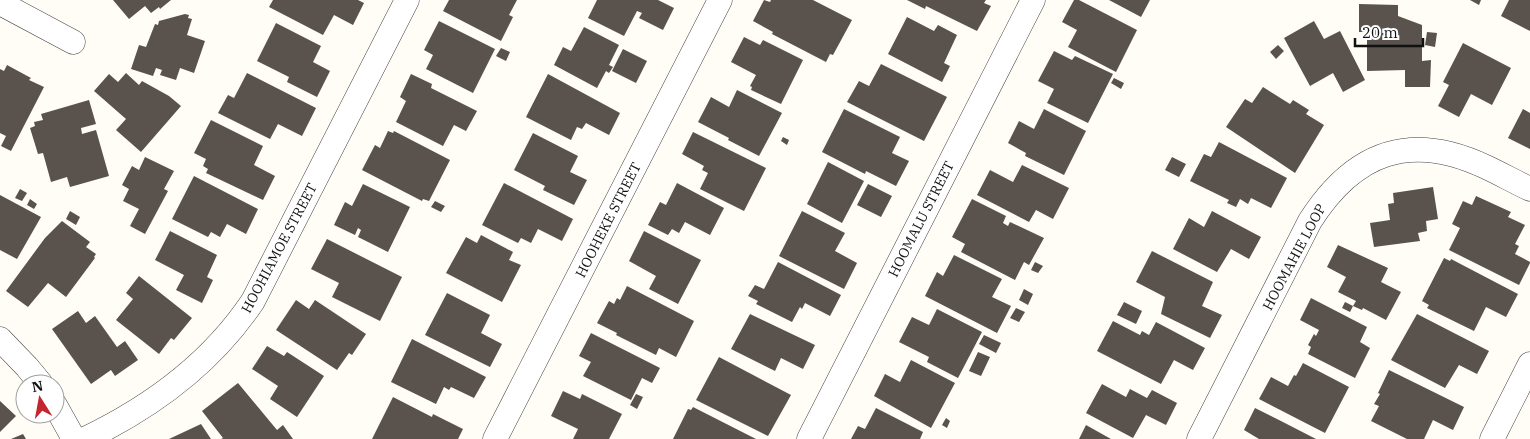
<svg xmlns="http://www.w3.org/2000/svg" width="1530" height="439" viewBox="0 0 1530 439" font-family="'IBM Plex Serif',serif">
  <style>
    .building { fill: #5a524d }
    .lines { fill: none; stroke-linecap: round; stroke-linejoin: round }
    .minor-casing { stroke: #444; stroke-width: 25 }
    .minor { stroke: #fff; stroke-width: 24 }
    .labels { text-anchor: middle; stroke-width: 5; stroke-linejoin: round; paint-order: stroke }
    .street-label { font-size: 14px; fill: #111; stroke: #fff }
  </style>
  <rect width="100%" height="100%" fill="#fffdf5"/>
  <path class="building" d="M 113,0 L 171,0 L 160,9 L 159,7 L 151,13 L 145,6 L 129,19 Z
    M 273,0 L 358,0 L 364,3 L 353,25 L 334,15 L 323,35 L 269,7 Z
    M 449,0 L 517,0 L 509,15 L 513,17 L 501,41 L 443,11 Z
    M 597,0 L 658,0 L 674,8 L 663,30 L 639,18 L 642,13 L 637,11 L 624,36 L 588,18 Z
    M 764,0 L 770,2 L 771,0 L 813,0 L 852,20 L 833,55 L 830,54 L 826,62 L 772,34 L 773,32 L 753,21 Z
    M 907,0 L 986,0 L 984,3 L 991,6 L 977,31 L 926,6 L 925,9 Z
    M 1074,0 L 1079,0 L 1137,30 L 1116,72 L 1068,47 L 1077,30 L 1062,22 Z
    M 1109,0 L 1150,0 L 1141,17 Z
    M 1470,0 L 1481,0 L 1479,5 Z
    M 1509,0 L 1530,0 L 1530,31 L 1501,16 Z
    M 1359,4 L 1398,5 L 1398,16 L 1422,25 L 1422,61 L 1431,60 L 1430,87 L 1405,87 L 1405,70 L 1367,71 L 1367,32 L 1359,32 Z
    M 185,14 L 189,15 L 188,18 L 192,19 L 187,35 L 205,41 L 194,73 L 180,68 L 176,80 L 160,75 L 162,70 L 156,68 L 153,76 L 131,69 L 139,45 L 146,47 L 155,24 L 158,25 L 159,21 Z
    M 907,17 L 934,31 L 938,25 L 957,35 L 944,63 L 950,66 L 942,82 L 888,54 Z
    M 439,21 L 495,49 L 473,93 L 426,69 L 433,55 L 424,50 Z
    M 1314,21 L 1324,39 L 1340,31 L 1365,80 L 1343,92 L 1333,73 L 1310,86 L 1284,38 Z
    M 276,23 L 321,46 L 313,62 L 330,71 L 317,97 L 287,82 L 289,77 L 257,61 Z
    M 584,27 L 619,45 L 609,65 L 613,67 L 609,73 L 606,71 L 597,88 L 554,65 L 563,47 L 571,51 Z
    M 1427,32 L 1437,33 L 1435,47 L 1425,45 Z
    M 744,37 L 760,45 L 763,40 L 803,60 L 781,104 L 751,90 L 752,87 L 750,86 L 756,75 L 731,62 Z
    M 1463,43 L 1511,68 L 1492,105 L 1471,94 L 1459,117 L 1438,106 L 1449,85 L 1443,82 Z
    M 1278,45 L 1284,51 L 1276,59 L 1270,52 Z
    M 501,48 L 510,52 L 506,61 L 496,56 Z
    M 623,49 L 647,61 L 636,83 L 612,71 Z
    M 1054,51 L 1072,60 L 1075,56 L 1113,74 L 1088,123 L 1047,103 L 1054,89 L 1038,81 Z
    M 881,64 L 947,97 L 924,141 L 847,102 L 859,81 L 869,86 Z
    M 7,65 L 31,78 L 29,80 L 44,87 L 11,151 L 1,146 L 6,136 L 0,133 L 0,69 L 4,71 Z
    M 126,73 L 139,85 L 142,81 L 169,96 L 181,106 L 141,152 L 116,130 L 126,119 L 94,91 L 109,74 L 118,82 Z
    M 247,73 L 316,108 L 302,136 L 278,124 L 270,139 L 218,113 L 228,95 L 234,98 Z
    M 411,74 L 432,84 L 431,88 L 477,111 L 466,131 L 454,125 L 443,146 L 396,122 L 406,101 L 400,97 Z
    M 548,74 L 620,113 L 609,135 L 586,123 L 582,129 L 577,127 L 571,140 L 526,117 Z
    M 1114,78 L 1124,83 L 1121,89 L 1111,83 Z
    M 1263,87 L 1290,104 L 1293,100 L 1309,110 L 1306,114 L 1324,125 L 1295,173 L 1226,127 L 1245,99 L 1252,103 Z
    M 737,90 L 782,113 L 759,156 L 728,140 L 729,138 L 698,122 L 711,97 L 729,107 Z
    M 89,100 L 96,124 L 81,128 L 82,134 L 96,130 L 109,176 L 70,187 L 67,177 L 51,182 L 43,153 L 38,154 L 30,128 L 35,126 L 34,122 L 43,120 L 41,114 Z
    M 844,109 L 900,137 L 892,153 L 909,161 L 896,186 L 866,171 L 865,174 L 822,152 Z
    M 1044,109 L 1086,131 L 1064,175 L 1025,156 L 1026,153 L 1008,143 L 1019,121 L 1034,129 Z
    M 1523,109 L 1530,113 L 1530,149 L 1508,138 Z
    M 211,120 L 263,146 L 254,165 L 275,176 L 263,200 L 206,173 L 208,169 L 203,166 L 206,159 L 194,153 Z
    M 388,131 L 393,133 L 394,131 L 450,160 L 429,201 L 423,199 L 422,201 L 362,170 L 375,145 L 380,148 Z
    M 693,132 L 766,168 L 744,211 L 700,189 L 708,173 L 702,170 L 704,166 L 682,154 Z
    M 533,133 L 578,156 L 570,172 L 587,180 L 574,205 L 543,190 L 545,186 L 514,170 Z
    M 783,137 L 789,140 L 787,145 L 781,141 Z
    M 1219,142 L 1287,178 L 1271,208 L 1251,198 L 1248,204 L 1240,199 L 1236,207 L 1227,203 L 1229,200 L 1190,181 L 1204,154 L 1211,157 Z
    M 145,157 L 174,171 L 164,189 L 168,191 L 145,234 L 130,226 L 139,209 L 123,201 L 129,189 L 122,185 L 132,166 L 139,170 Z
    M 1172,157 L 1186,164 L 1179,177 L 1165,170 Z
    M 828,162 L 864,181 L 842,223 L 807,204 Z
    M 1022,165 L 1069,188 L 1053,219 L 1036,210 L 1029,222 L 977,195 L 990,170 L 1013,182 Z
    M 194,176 L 258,209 L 246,234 L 227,224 L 220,237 L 211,232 L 208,237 L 172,219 Z
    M 504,183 L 573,219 L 562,241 L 538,229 L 531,243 L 521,238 L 518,243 L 482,225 Z
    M 677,183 L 724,208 L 710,235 L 685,222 L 679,233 L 672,229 L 668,235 L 648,225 L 660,202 L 666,205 Z
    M 363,184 L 410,207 L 388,252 L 358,237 L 361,230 L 358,228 L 355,235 L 334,225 L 345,202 L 352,206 Z
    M 868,184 L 892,196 L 881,217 L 857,205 Z
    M 1433,187 L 1438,219 L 1426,221 L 1427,231 L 1418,233 L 1420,241 L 1374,247 L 1370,223 L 1390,220 L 1388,204 L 1394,203 L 1393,193 Z
    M 20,189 L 27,193 L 22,201 L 15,198 Z
    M 0,195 L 41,217 L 17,259 L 0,250 Z
    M 1476,196 L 1511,212 L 1508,217 L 1525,225 L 1515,244 L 1519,246 L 1515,254 L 1530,262 L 1530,263 L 1519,285 L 1449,250 L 1460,228 L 1452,224 L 1463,201 L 1472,205 Z
    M 30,199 L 37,204 L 34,209 L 27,205 Z
    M 972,199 L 1006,216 L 1003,223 L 1008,226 L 1010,222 L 1044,238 L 1029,265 L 1024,262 L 1015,280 L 961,252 L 965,244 L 952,237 Z
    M 435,201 L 445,206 L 441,212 L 431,207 Z
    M 70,211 L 80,217 L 76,225 L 66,219 Z
    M 802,211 L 845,233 L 835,251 L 857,263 L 844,289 L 779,256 Z
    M 1212,211 L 1261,237 L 1249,259 L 1231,249 L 1217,272 L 1173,249 L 1189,218 L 1204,227 Z
    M 62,221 L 90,242 L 86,247 L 96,254 L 94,257 L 95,258 L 66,297 L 48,283 L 28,307 L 6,291 L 45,238 Z
    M 170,231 L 217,255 L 207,277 L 213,280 L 202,303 L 176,290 L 184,275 L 155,260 Z
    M 644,231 L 701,260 L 678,304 L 649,289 L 656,276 L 629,261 Z
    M 481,235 L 513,252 L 509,260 L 521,265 L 502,302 L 446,273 L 466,237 L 477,243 Z
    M 327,239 L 402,277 L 380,321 L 332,297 L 339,283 L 311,269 Z
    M 1338,245 L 1388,268 L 1381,282 L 1401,292 L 1386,320 L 1363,308 L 1362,310 L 1353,306 L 1356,301 L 1338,292 L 1346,277 L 1327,267 Z
    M 1152,251 L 1213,282 L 1202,306 L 1222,315 L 1210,338 L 1161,314 L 1165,297 L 1136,282 Z
    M 954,255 L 1002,279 L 992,297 L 1011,306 L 997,333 L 925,296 L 937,272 L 943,276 Z
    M 1444,258 L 1450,261 L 1451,259 L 1518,294 L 1506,317 L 1486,307 L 1474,331 L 1427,308 L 1429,305 L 1422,301 Z
    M 778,262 L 841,295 L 830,316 L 805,303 L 802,309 L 800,307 L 792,322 L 756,304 L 758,301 L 748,296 L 755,285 L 764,289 Z
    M 1035,262 L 1043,266 L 1038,273 L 1031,270 Z
    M 139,276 L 192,318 L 174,340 L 171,338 L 159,354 L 116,320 L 133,299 L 126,293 Z
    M 627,286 L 694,321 L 676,357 L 659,348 L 656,355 L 616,335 L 617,333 L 597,323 L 609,301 L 614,304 L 617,298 L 620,300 Z
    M 1024,289 L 1033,294 L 1028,305 L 1019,300 Z
    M 447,293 L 490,315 L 481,333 L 502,344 L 490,367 L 425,335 Z
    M 1311,298 L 1367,327 L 1360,342 L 1370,348 L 1355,378 L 1308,354 L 1311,347 L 1308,345 L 1314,334 L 1316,336 L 1319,330 L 1300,320 Z
    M 296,300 L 309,309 L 315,300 L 366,334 L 352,355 L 349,353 L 337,370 L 276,330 Z
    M 1124,302 L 1142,311 L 1136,324 L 1117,315 Z
    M 1345,302 L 1353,306 L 1350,312 L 1342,308 Z
    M 1016,308 L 1025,312 L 1019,322 L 1010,318 Z
    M 937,309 L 982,332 L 958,378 L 927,362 L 929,357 L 899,342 L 912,317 L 929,325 Z
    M 78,311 L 86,323 L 95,316 L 117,347 L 125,341 L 138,360 L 115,376 L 111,370 L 91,384 L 52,329 Z
    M 750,314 L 815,345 L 803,369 L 781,358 L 775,371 L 731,349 Z
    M 1417,314 L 1489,351 L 1477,374 L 1459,365 L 1445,388 L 1391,360 Z
    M 1113,321 L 1140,335 L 1142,331 L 1149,335 L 1156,322 L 1205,348 L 1193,370 L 1174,360 L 1161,384 L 1097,351 Z
    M 591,333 L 660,368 L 652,383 L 642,378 L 631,400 L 583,376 L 591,362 L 579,356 Z
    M 984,335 L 1001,343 L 996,353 L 979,344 Z
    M 412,339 L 486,377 L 474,398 L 451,387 L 449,390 L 444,387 L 436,404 L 391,382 Z
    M 267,346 L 284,356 L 287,352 L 324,376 L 297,417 L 270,399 L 278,386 L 252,369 Z
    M 978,352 L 990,357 L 981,376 L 969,371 Z
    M 719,357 L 791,395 L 768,436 L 696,400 Z
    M 911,360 L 955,383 L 931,428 L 874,396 L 885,374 L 900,382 Z
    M 1303,363 L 1349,387 L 1325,433 L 1259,399 L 1271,377 L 1288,386 L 1294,375 L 1296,376 Z
    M 1389,370 L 1464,407 L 1453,430 L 1433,420 L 1424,439 L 1407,439 L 1371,421 L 1379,406 L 1374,404 L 1380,394 L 1378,393 Z
    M 238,383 L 277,430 L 283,425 L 293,439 L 221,439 L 223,438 L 202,411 Z
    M 1102,384 L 1126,397 L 1130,389 L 1147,398 L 1152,390 L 1177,403 L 1166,425 L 1146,415 L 1133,438 L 1086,413 Z
    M 563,391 L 580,399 L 582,394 L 622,414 L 609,439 L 573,439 L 578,429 L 551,416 Z
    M 636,394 L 643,397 L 637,409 L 630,405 Z
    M 393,397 L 432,417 L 433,414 L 463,429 L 458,439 L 372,439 Z
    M 0,401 L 16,416 L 0,432 Z
    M 693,407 L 756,439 L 673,439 L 688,409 L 691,410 Z
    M 876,408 L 923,432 L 920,439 L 851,439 L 858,426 L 865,429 Z
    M 1255,408 L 1279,420 L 1316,439 L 1259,439 L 1244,430 Z
    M 946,418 L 950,421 L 947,428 L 942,425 Z
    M 201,424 L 211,439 L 169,439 Z
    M 1086,425 L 1111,439 L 1079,439 Z
    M 23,434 L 26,439 L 11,439 Z"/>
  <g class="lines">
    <defs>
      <path id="minor" d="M 0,3 L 73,42
        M 0,339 L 27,367 L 41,384
        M 55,405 L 74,439
        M 85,439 C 152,407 211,364 253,301 L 407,0
        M 495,439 L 720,0
        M 809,439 L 1033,0
        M 1199,439 L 1310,221 C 1354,152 1410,131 1486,167 C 1501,174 1515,182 1530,189
        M 1492,439 L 1530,364"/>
    </defs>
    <use href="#minor" class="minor-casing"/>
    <use href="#minor" class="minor"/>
  </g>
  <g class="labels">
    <g class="street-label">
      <text transform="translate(921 219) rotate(-63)" y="5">HOOMALU STREET</text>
      <text transform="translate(608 220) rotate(-63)" y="5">HOOHEKE STREET</text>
      <text transform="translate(279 248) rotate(-62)" y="5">HOOHIAMOE STREET</text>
      <text transform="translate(1294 257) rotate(-62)" y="5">HOOMAHIE LOOP</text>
    </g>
  </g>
  <g transform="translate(40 399) rotate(349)"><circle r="24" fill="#ffffff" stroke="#a0a0a0"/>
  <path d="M0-4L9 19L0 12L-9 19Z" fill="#c4262e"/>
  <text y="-8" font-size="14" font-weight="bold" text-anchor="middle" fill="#111111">N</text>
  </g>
  <path d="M1355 38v8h68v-8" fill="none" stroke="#111111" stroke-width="2.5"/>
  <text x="1362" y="38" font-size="15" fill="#111111" stroke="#ffffff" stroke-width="4" paint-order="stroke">20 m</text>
</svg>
